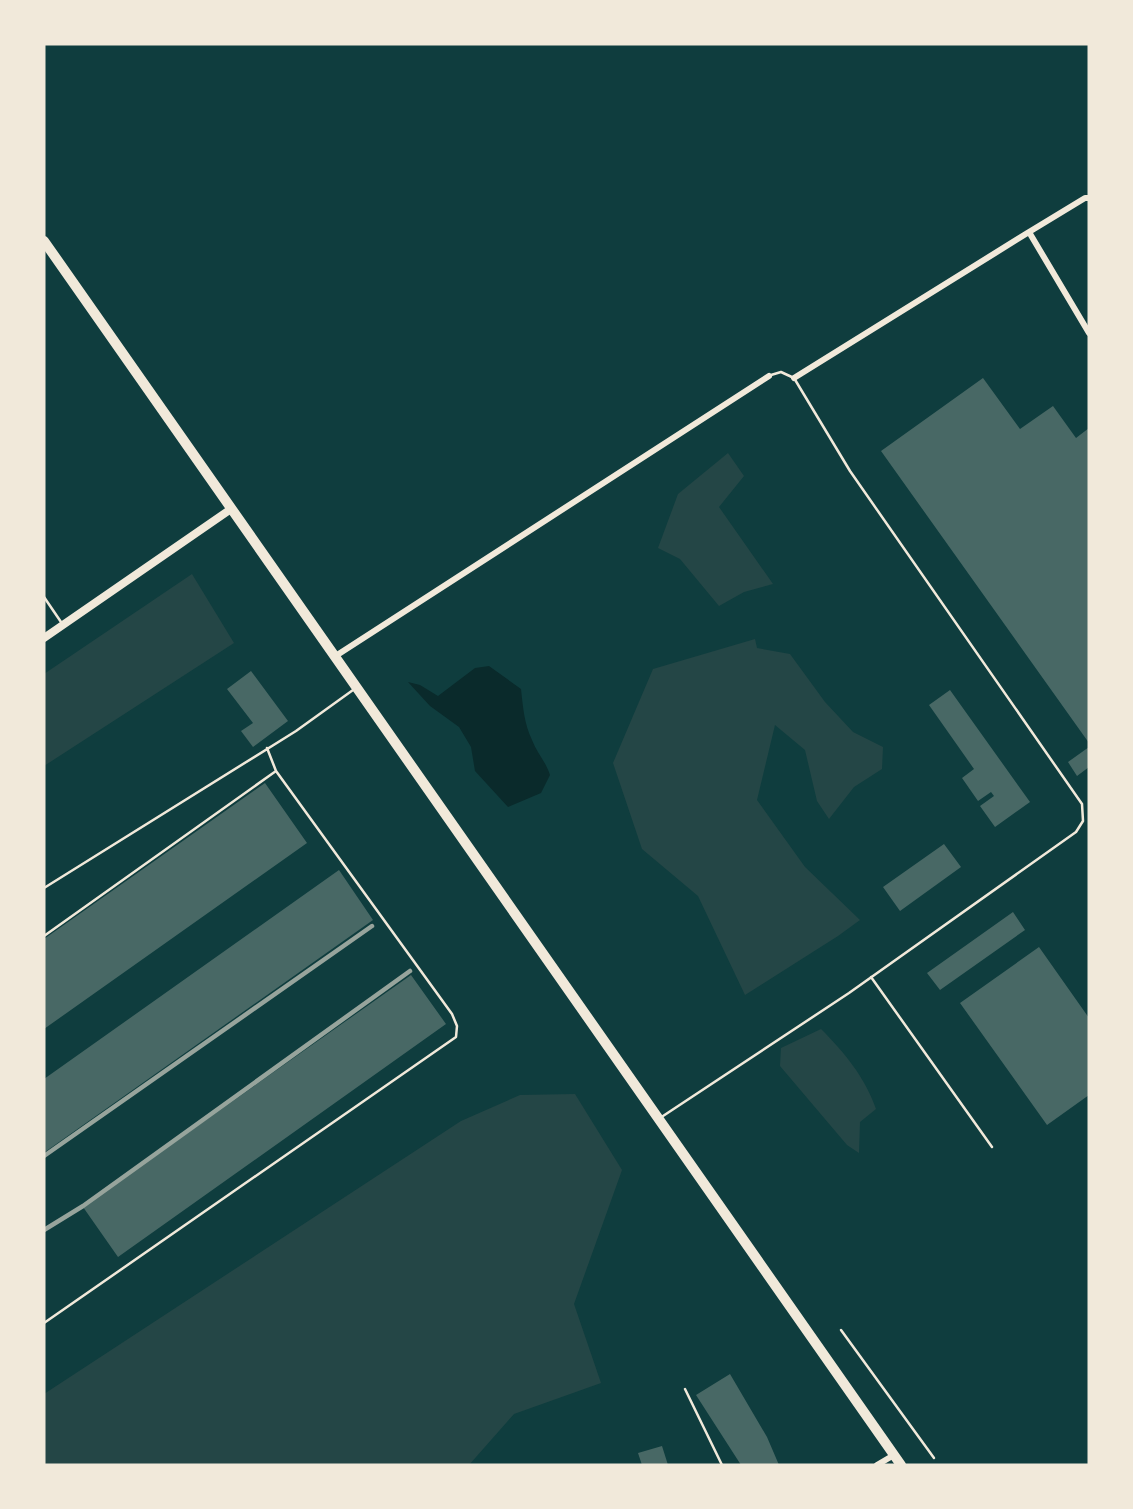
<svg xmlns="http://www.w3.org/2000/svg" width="1133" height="1509" viewBox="0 0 1133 1509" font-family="'Libre Baskerville',serif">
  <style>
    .green { fill: #244646 }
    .water { fill: #0a2a2b }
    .building { fill: #486865 }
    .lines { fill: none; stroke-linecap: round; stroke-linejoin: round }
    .path { stroke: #f1e9da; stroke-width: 2.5 }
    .service { stroke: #f1e9da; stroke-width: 2.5 }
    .minor { stroke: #f1e9da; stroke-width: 6 }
    .tertiary { stroke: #f1e9da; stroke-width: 8 }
    .trunk { stroke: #f1e9da; stroke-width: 10 }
    .rail { stroke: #97a49c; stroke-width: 4.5 }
  </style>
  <rect width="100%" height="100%" fill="#0f3d3e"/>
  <path class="green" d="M 728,453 L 744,476 L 719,507 L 773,584 L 744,592 L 719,606 L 680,559 L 658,548 L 678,494 Z
    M 192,574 L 234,643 L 44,766 L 44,674 Z
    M 755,639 L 757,648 L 790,654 L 825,702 L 853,732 L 883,747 L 882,769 L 854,787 L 829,819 L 817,801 L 805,750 L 775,725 L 757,800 L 805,867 L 860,920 L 838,936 L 745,995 L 698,896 L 642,849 L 613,763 L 653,669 Z
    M 821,1029 C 844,1052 865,1077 876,1109 L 860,1122 L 859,1153 L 847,1145 L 780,1066 L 781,1048 Z
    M 575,1094 L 622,1170 L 574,1304 L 601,1383 L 514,1414 L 469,1465 L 44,1465 L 44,1394 L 461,1121 L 520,1095 Z"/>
  <path class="water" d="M 489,666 L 521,689 C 523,707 524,723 532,740 C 537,753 546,762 550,775 L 541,793 L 508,807 L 475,771 L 471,747 L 459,727 L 430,706 L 408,682 L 420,685 L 438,696 L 475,668 Z"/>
  <path class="building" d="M 983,378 L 1020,429 L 1053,406 L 1076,438 L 1089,428 L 1089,743 L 881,451 Z
    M 251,671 L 288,721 L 253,747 L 241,731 L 253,723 L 227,689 Z
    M 950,690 L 1030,802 L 995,827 L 980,806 L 994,796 L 991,792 L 978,801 L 962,778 L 974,769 L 929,705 Z
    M 1089,747 L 1089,767 L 1077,776 L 1068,762 Z
    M 265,783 L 307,843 L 44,1029 L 44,939 Z
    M 944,844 L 961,867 L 900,911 L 883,887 Z
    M 339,870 L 373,920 L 45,1152 L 44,1079 Z
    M 1013,912 L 1025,930 L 940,990 L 927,973 Z
    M 1039,947 L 1089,1018 L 1089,1095 L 1047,1125 L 960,1003 Z
    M 411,975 L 446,1024 L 118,1257 L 83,1207 Z
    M 730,1374 L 767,1437 L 779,1465 L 741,1465 L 696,1395 Z
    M 662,1446 L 668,1465 L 642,1465 L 638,1453 Z"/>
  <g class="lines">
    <path class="path" d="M 841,1330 L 934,1458"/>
    <path class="service" d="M 44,597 L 61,622
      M 44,888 L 296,731 L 353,690
      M 44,936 L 276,771
      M 871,977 L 992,1147
      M 660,1118 L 849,993 L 1076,832 L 1083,821 L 1082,804 L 850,471 L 794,378 L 781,372 L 771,375
      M 44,1323 L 456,1037 L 457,1026 L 452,1014 L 276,771 L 267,748
      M 685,1389 L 722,1465"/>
    <path class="minor" d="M 1089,198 L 1085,198 L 1029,232 L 1089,333
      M 794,378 L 1029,232
      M 334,657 L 769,376
      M 877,1465 L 894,1455"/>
    <path class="tertiary" d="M 44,638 L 231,509"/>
    <path class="trunk" d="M 44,241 L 901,1465"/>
    <path class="rail" d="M 44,1156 L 372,926
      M 44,1230 L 83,1206 L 410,971"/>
  </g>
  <rect width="1133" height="1509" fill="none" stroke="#f1e9da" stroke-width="91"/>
</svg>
